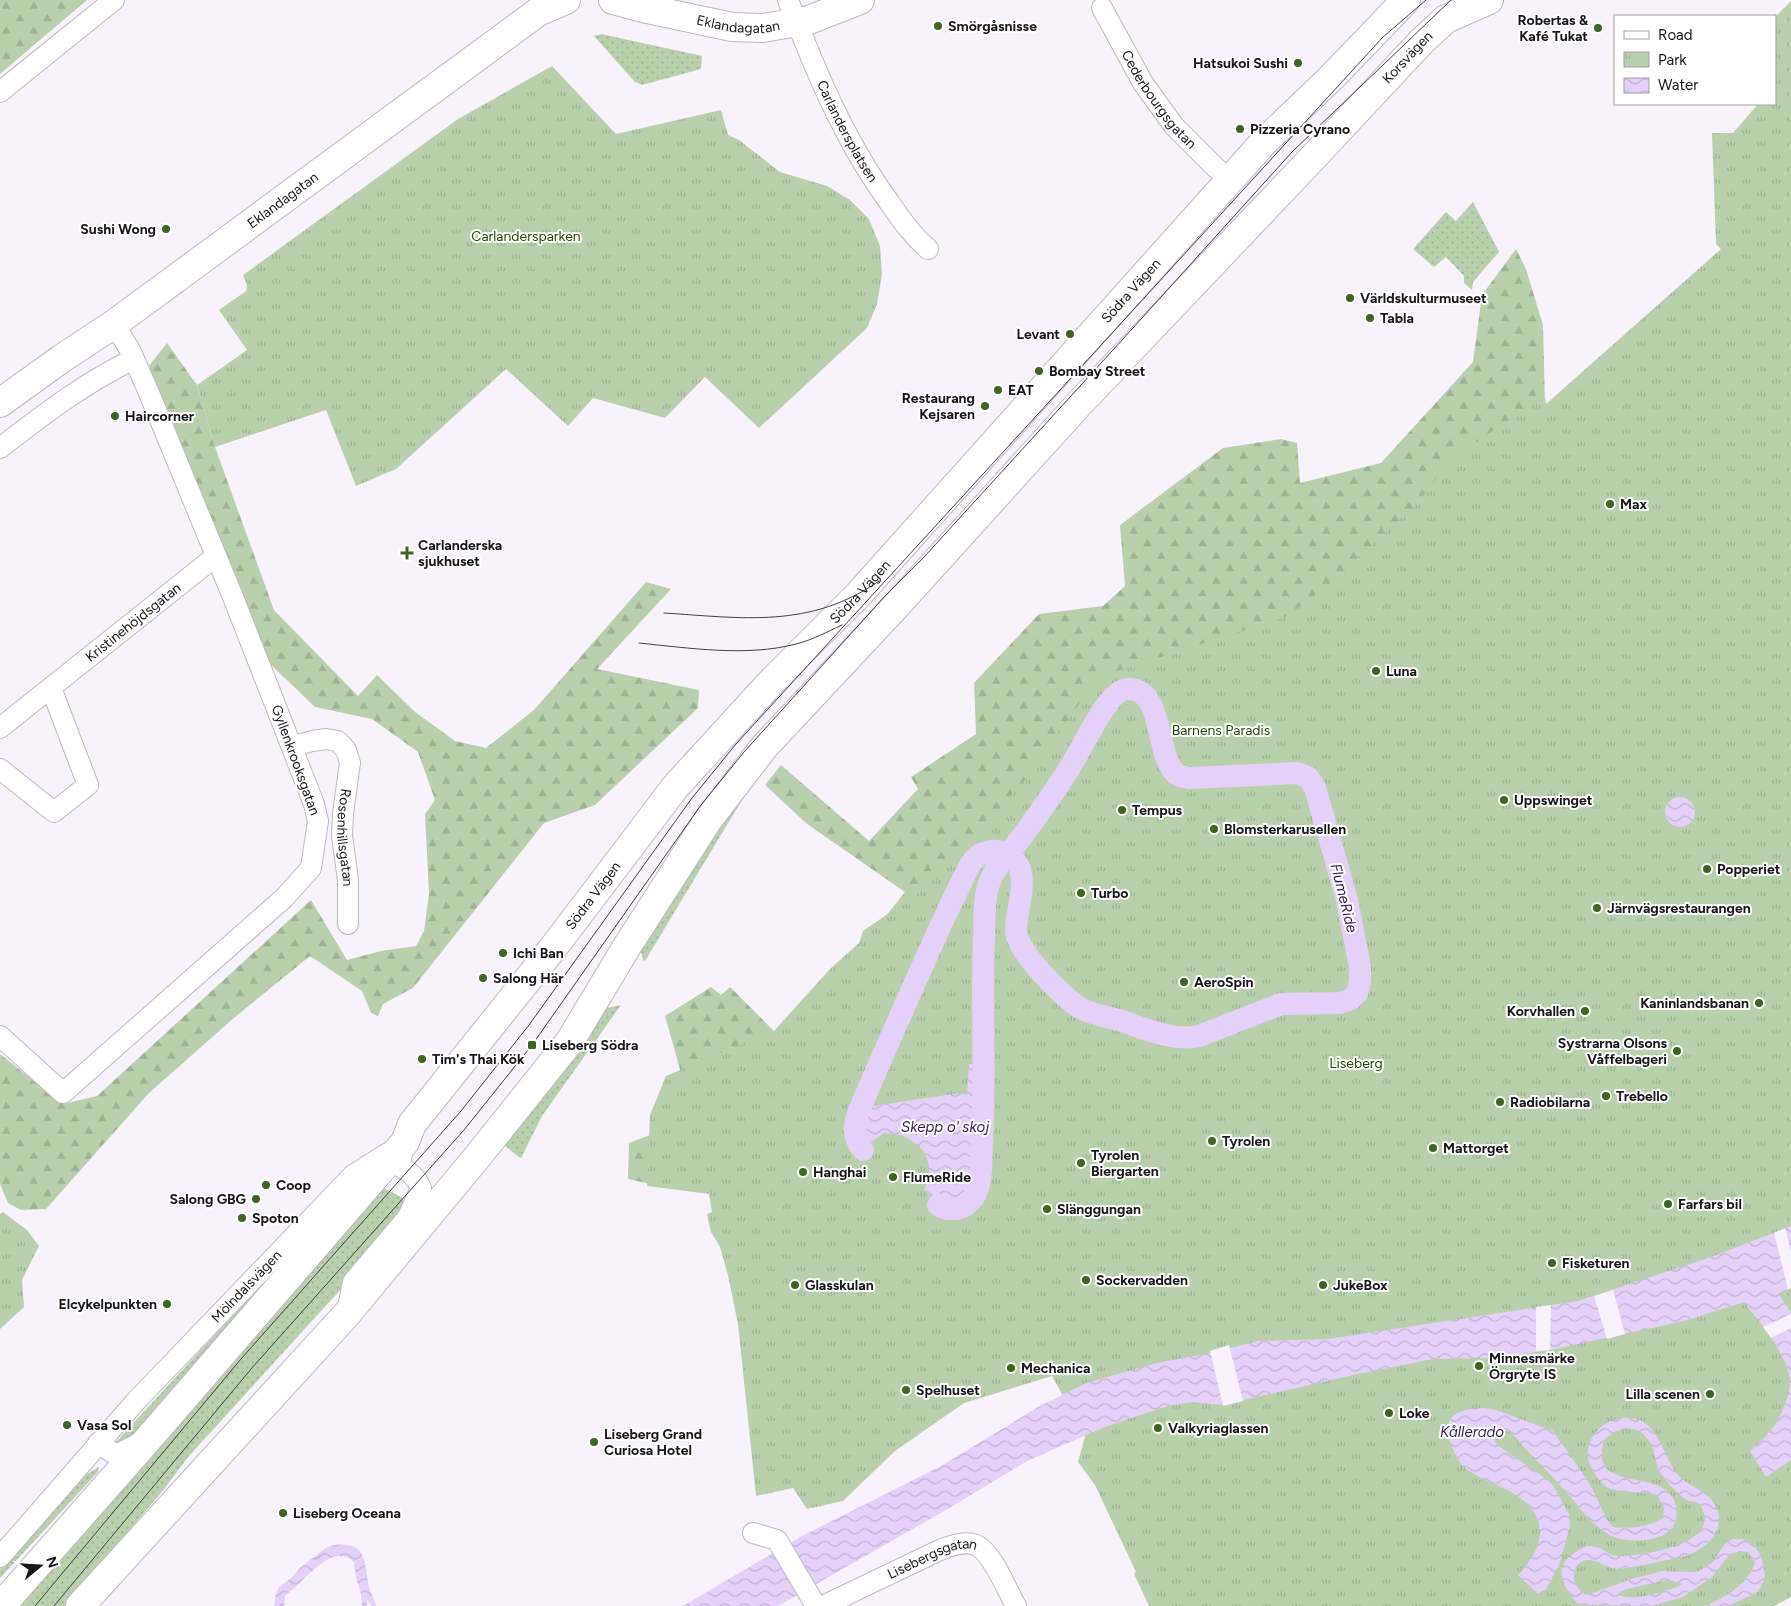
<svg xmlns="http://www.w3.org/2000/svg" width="1791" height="1606" viewBox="0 0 1791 1606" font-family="Figtree,sans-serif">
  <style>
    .grass { fill: url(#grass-dots) }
    .forest { fill: url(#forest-firs) }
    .park { fill: url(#park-tufts) }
    .water { fill: url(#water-waves); fill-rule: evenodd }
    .pier { fill: #f8f2fd }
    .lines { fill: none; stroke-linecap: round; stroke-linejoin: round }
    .canal { stroke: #e4d0f8; stroke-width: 22 }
    .street-casing { stroke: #beb8c5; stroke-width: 22 }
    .secondary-casing { stroke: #beb8c5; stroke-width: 30 }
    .street { stroke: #fff; stroke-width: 20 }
    .secondary { stroke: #fff; stroke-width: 28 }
    .tram { stroke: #434046; stroke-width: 1 }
    .poi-dot { fill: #3c6622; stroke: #fff; stroke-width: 2 }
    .labels { text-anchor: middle; stroke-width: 4; stroke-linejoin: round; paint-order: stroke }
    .poi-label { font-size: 14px; font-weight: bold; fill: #18161a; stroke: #fff; text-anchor: start }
    .street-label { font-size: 14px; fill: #18161a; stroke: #fff }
    .park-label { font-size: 14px; fill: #234a05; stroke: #fff }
    .water-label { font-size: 15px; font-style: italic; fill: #3a1953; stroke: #fff }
  </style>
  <defs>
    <pattern id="grass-dots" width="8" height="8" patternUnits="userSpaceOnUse" patternTransform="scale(1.25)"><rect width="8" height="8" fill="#b8d1ac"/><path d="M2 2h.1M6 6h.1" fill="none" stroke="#9db393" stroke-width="1.8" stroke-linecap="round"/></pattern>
    <pattern id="forest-firs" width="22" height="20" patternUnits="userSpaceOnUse" patternTransform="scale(1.25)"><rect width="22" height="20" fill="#b8d1ac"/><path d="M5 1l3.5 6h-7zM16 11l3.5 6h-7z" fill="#9db393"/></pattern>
    <pattern id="park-tufts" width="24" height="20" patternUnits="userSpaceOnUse" patternTransform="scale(1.25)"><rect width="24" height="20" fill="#b8d1ac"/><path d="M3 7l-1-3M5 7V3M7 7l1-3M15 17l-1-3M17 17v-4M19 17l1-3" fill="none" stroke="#9db393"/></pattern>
    <pattern id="water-waves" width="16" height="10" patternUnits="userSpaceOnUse" patternTransform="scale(1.25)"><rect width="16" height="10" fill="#e4d0f8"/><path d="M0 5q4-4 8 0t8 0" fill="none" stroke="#c3b2d4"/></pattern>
  </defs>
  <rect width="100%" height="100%" fill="#f8f2fd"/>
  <path class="grass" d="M 601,34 L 702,56 L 701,69 L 642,85 L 635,82 L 594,36 Z
    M 1473,202 L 1499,252 L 1473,282 L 1472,290 L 1464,283 L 1464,276 L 1446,257 L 1434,267 L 1413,249 L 1446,212 L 1456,221 Z
    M 753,782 L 742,800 L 645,961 L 643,960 L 640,947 L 688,864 Z
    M 621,1005 L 542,1116 L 521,1158 L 519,1157 L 504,1145 L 575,1055 L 601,1013 L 607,1008 Z
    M 382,1187 L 403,1198 L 405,1206 L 342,1288 L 188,1457 L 165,1488 L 65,1606 L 18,1606 Z
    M 328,1212 L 240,1318 L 134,1433 L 119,1445 L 115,1443 Z
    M 99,1467 L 98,1472 L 0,1578 L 0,1569 L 87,1474 Z"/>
  <path class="forest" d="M 0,0 L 87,0 L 0,74 Z
    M 1516,249 L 1526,269 L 1543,325 L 1545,405 L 1559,462 L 846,966 L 905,892 L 807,824 L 765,785 L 781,765 L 869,841 L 918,789 L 911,777 L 976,734 L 974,683 L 1039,614 L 1103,606 L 1125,586 L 1120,525 L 1223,448 L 1281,439 L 1297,443 L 1300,483 L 1381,463 L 1473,362 L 1482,295 Z
    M 167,343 L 197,385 L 215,447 L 274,610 L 358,696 L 377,675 L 415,712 L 455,741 L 486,748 L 534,710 L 646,582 L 671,589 L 597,669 L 699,690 L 698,708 L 595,805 L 544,823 L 413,988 L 383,1004 L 378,1016 L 371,1013 L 362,991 L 310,956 L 235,1017 L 149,1093 L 46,1209 L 21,1210 L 8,1203 L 0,1184 L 0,1054 L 63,1104 L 97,1096 L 311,900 L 347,960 L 381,951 L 416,946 L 424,931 L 429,894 L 425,814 L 435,800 L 418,752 L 372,719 L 315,707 L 269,663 L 234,594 L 149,366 Z
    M 711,987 L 721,995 L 730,987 L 774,1031 L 673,1189 L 628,1179 L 629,1143 L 655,1133 L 683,1080 L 665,1016 Z"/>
  <path class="park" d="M 1791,1 L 1791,1597 L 1774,1606 L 1149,1606 L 1134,1574 L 1136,1572 L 1095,1485 L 1078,1462 L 1085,1436 L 1052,1376 L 964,1403 L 895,1451 L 843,1501 L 807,1509 L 793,1488 L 756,1496 L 738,1324 L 728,1275 L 720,1247 L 711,1232 L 707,1214 L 712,1212 L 709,1194 L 647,1186 L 650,1115 L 666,1076 L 774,1031 L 830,969 L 859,943 L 863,931 L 918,893 L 1023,782 L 1098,677 L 1285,617 L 1328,585 L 1418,503 L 1450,459 L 1545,397 L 1546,404 L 1721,249 L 1716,244 L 1712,133 L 1733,133 L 1758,104 L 1775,104 L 1775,17 Z
    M 552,66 L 616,134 L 721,110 L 728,135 L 739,140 L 780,172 L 827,186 L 850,200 L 869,219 L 880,246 L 882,274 L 877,304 L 867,328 L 759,428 L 705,377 L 665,418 L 593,398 L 568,426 L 506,369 L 396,469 L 356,486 L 326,410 L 215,447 L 197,385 L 247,350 L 219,310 L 246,291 L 247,285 L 243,275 L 458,119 Z
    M 3,1212 L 27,1230 L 39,1246 L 22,1280 L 24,1307 L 0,1329 L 0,1214 Z"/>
  <path class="water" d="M1665 812a15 15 0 1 1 30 0a15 15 0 1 1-30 0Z
    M 969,1064 L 977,1064 L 977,1108 L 972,1183 L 964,1200 C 943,1205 941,1203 924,1190 C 936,1169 927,1146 905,1137 C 899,1134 892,1134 885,1133 L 867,1144 L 860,1140 L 859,1130 L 873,1106 L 960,1093 L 967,1095 Z
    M 1791,1226 L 1791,1288 L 1779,1294 L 1791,1313 L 1791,1460 L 1766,1477 L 1750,1451 C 1758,1444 1766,1437 1772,1429 C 1781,1418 1791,1393 1790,1379 C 1785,1350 1761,1324 1744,1302 L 1684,1321 L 1550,1350 L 1497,1358 L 1433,1359 L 1358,1374 L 1221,1405 L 1193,1402 L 1168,1406 L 1107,1426 L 1027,1461 L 951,1507 L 778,1606 L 683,1606 L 802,1536 L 941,1466 L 1038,1407 L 1086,1383 L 1157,1363 L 1205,1354 L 1258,1341 L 1328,1339 L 1578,1301 L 1717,1255 Z
    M 1483,1408 L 1496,1410 L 1553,1431 L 1590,1484 L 1606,1518 L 1613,1527 C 1629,1529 1649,1527 1663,1518 L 1664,1507 L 1657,1495 C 1642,1491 1626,1493 1611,1489 C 1606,1488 1600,1481 1597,1477 C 1584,1461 1584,1442 1601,1427 C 1610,1419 1628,1415 1640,1420 C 1662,1432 1664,1458 1678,1475 C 1687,1485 1700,1488 1709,1497 C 1730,1519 1715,1544 1691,1554 C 1685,1557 1678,1557 1672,1559 C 1655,1563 1638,1566 1620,1569 C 1606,1569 1601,1561 1590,1560 C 1570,1559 1568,1589 1588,1595 L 1628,1580 L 1662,1571 L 1690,1572 L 1699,1571 L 1712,1563 L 1724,1545 L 1732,1539 L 1743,1539 L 1754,1546 L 1761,1555 L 1764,1567 L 1765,1577 L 1761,1587 L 1756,1593 L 1728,1606 L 1705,1606 C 1723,1599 1751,1582 1755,1562 L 1748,1552 L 1740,1551 L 1730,1554 L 1712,1577 L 1683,1597 L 1652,1606 L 1590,1605 L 1577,1603 C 1563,1586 1551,1567 1576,1552 C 1581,1549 1587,1545 1593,1546 C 1602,1547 1609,1556 1618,1556 C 1643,1556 1727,1544 1699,1503 C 1695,1502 1690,1501 1687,1500 C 1679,1496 1662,1477 1658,1468 C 1655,1461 1655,1453 1652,1446 C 1639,1422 1621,1425 1604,1440 C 1587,1498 1668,1464 1676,1506 C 1677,1513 1677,1522 1672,1528 C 1661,1543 1623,1544 1608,1534 C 1590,1524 1576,1503 1563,1488 C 1549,1473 1535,1459 1521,1444 C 1515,1434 1501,1422 1494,1439 L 1497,1445 L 1551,1482 L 1569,1514 L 1570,1527 L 1559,1565 L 1546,1589 L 1538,1594 L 1518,1575 C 1540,1552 1551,1524 1523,1500 C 1505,1485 1481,1482 1463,1466 C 1458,1461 1455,1453 1452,1447 C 1440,1417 1455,1409 1483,1408 ZM 1668,1580 L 1683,1584 C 1670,1591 1632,1602 1619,1595 L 1626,1589 Z
    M 333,1545 C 368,1541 364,1562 369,1587 C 371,1593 374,1600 376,1606 L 372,1606 L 367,1600 L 367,1606 L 362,1606 L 361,1594 L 356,1577 L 354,1562 C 331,1541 306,1581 288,1593 L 285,1596 L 284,1606 L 274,1606 L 276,1593 L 279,1587 L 290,1579 L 302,1566 L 326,1548 Z"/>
  <path class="pier" d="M 1785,1228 L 1791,1251 L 1791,1288 L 1788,1289 L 1774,1233 Z
    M 1613,1290 L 1625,1334 L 1607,1339 L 1594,1296 Z
    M 1551,1305 L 1550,1350 L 1536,1351 L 1536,1307 Z
    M 1791,1314 L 1791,1328 L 1771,1338 L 1763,1327 Z
    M 1229,1345 L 1243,1401 L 1223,1406 L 1210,1351 Z"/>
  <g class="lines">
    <path class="canal" d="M 863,1150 C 853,1137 853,1127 858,1113 C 882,1057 906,1002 931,947 C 940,926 950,906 960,885 C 964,878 967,868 972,862 C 985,845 1009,848 1019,867 C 1027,883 1016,912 1016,930 C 1015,950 1065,1000 1082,1009 C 1094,1015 1109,1017 1122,1021 C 1146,1029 1174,1042 1199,1036 L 1281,1004 L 1340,1003 L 1351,999 L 1357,993 L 1360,981 L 1360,967 L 1347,900 L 1315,788 L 1308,777 L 1297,773 L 1189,778 C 1185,777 1181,777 1178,775 C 1154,760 1166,687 1127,689 C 1109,690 1085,742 1076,757 C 1060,785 1040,812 1021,838 C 1011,851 996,865 990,881 C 983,898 985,920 984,937 C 981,1005 986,1073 982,1141 C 981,1158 983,1183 974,1197 C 965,1210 950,1213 938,1205"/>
    <defs>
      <g id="street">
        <path id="s1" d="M 788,0 C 815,69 843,138 887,199 C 901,219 910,233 928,249"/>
        <path id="s2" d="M 1102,8 L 1143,83 L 1174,126 L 1216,168 L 1230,180"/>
        <path d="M 0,92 L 114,0"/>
        <path d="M 0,448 C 44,414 84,383 134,359"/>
        <path id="s3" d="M 0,728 L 216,556"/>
        <path id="s4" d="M 292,747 L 312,741 L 326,739 L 338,741 L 346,750 L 350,763 L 343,813 L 342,836 L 348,880 L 348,924"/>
        <path d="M 0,769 L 54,812 L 88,785 L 51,688"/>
        <path d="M 0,1036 L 63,1093 L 284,898 L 311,868 L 318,821 L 314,804 L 233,597 L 149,393 L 130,350 L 114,324"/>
        <path d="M 347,1313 L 353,1282 L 408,1217 L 421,1188 C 417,1178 409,1171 399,1166 L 405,1142"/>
        <path d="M 98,1443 L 116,1455 L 140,1443"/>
        <path d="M 753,1533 L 777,1540 L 816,1606"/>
        <path id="s5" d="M 0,1557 L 136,1401 L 353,1175 L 388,1153"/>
        <path id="s6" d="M 823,1606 L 942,1549 C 953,1545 965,1541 976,1545 C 992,1552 1007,1590 1016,1606"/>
      </g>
      <g id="secondary">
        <path id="s7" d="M 613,0 L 643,8 L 732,27 L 763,28 L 809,20 L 860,0"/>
        <path id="s8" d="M 0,403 L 61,359 L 114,324 L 538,12 L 566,0"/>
        <path id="s9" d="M 1,1606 L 150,1437 L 405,1142 L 412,1124 L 553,948 L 676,786 L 774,679 L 858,595 L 1263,143 L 1330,79 L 1406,0"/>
        <path id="s10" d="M 80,1606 L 346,1315 L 478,1156 L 570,1041 L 626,948 L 708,820 L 764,747 L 896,606 L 1078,405 L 1306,165 L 1422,41 L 1446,19 L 1489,0"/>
      </g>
    </defs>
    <use href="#street" class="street-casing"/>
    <use href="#secondary" class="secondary-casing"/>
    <use href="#street" class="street"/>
    <use href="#secondary" class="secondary"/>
    <path class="tram" d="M 664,613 C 743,618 810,629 879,581
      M 639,643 C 689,648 747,657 796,644 C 812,640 827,632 842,625
      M 35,1606 L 241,1359 L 461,1111 L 529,1025 L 692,798 L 736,744 L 1383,37 L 1426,0
      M 54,1606 L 251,1369 L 464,1130 L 532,1045 L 701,805 L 744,752 L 885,596 L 924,557 L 1133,328 L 1292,152 L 1451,0"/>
  </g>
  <g class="poi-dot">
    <circle cx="938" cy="26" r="5"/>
    <circle cx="1598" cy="28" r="5"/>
    <circle cx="1298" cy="63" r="5"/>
    <circle cx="1240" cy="129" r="5"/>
    <circle cx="166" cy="229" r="5"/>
    <circle cx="1350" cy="298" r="5"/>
    <circle cx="1370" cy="318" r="5"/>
    <circle cx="1070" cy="334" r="5"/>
    <circle cx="1039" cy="371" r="5"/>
    <circle cx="998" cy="390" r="5"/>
    <circle cx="985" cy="406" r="5"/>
    <circle cx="115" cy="416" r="5"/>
    <circle cx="1610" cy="504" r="5"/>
    <path d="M404.5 545.5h5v5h5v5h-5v5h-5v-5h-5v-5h5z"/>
    <circle cx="1376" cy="671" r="5"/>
    <circle cx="1504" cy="800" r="5"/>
    <circle cx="1122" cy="810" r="5"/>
    <circle cx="1214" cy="829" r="5"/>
    <circle cx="1707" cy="869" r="5"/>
    <circle cx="1081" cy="893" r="5"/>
    <circle cx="1597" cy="908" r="5"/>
    <circle cx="503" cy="953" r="5"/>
    <circle cx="483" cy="978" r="5"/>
    <circle cx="1184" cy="982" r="5"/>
    <circle cx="1759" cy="1003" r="5"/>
    <circle cx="1585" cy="1011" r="5"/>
    <rect x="527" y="1040" width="10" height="10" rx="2.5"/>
    <circle cx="1677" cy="1051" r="5"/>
    <circle cx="422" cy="1059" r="5"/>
    <circle cx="1606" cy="1096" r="5"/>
    <circle cx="1500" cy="1102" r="5"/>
    <circle cx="1212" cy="1141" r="5"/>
    <circle cx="1433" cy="1148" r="5"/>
    <circle cx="1081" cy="1163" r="5"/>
    <circle cx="803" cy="1172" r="5"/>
    <circle cx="893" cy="1177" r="5"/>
    <circle cx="266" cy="1185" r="5"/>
    <circle cx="256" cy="1199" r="5"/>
    <circle cx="1668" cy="1204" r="5"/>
    <circle cx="1047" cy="1209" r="5"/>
    <circle cx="242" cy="1218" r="5"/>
    <circle cx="1552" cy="1263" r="5"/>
    <circle cx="1086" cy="1280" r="5"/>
    <circle cx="795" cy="1285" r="5"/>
    <circle cx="1323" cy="1285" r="5"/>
    <circle cx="167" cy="1304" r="5"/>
    <circle cx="1479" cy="1366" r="5"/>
    <circle cx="1011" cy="1368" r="5"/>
    <circle cx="906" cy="1390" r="5"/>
    <circle cx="1710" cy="1394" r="5"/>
    <circle cx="1389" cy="1413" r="5"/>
    <circle cx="67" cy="1425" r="5"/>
    <circle cx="1158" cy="1428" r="5"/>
    <circle cx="594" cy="1442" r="5"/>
    <circle cx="283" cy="1513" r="5"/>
  </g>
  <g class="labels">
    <g class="poi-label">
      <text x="1588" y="25" text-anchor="end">Robertas &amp;<tspan x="1588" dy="16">Kafé Tukat</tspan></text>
      <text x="948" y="31">Smörgåsnisse</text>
      <text x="1288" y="68" text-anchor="end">Hatsukoi Sushi</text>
      <text x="1250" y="134">Pizzeria Cyrano</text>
      <text x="156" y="234" text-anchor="end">Sushi Wong</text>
      <text x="1360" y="303">Världskulturmuseet</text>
      <text x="1380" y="323">Tabla</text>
      <text x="1060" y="339" text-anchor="end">Levant</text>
      <text x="1049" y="376">Bombay Street</text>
      <text x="1008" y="395">EAT</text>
      <text x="975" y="403" text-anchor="end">Restaurang<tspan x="975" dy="16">Kejsaren</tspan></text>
      <text x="125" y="421">Haircorner</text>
      <text x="1620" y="509">Max</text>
      <text x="418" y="550">Carlanderska<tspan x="418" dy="16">sjukhuset</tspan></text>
      <text x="1386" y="676">Luna</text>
      <text x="1514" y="805">Uppswinget</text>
      <text x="1132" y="815">Tempus</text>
      <text x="1224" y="834">Blomsterkarusellen</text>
      <text x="1717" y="874">Popperiet</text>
      <text x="1091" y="898">Turbo</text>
      <text x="1607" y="913">Järnvägsrestaurangen</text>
      <text x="513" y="958">Ichi Ban</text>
      <text x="493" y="983">Salong Här</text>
      <text x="1194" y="987">AeroSpin</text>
      <text x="1749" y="1008" text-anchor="end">Kaninlandsbanan</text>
      <text x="1575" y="1016" text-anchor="end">Korvhallen</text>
      <text x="1667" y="1048" text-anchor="end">Systrarna Olsons<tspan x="1667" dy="16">Våffelbageri</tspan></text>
      <text x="542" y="1050">Liseberg Södra</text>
      <text x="432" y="1064">Tim's Thai Kök</text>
      <text x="1616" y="1101">Trebello</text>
      <text x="1510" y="1107">Radiobilarna</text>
      <text x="1222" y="1146">Tyrolen</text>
      <text x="1443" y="1153">Mattorget</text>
      <text x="1091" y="1160">Tyrolen<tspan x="1091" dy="16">Biergarten</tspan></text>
      <text x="813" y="1177">Hanghai</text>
      <text x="903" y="1182">FlumeRide</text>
      <text x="276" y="1190">Coop</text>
      <text x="246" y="1204" text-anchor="end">Salong GBG</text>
      <text x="1678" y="1209">Farfars bil</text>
      <text x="1057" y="1214">Slänggungan</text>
      <text x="252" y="1223">Spoton</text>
      <text x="1562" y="1268">Fisketuren</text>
      <text x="1096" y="1285">Sockervadden</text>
      <text x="805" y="1290">Glasskulan</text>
      <text x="1333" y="1290">JukeBox</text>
      <text x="157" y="1309" text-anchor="end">Elcykelpunkten</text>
      <text x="1489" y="1363">Minnesmärke<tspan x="1489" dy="16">Örgryte IS</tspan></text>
      <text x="1021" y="1373">Mechanica</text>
      <text x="916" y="1395">Spelhuset</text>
      <text x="1700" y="1399" text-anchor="end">Lilla scenen</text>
      <text x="1399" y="1418">Loke</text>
      <text x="77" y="1430">Vasa Sol</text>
      <text x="1168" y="1433">Valkyriaglassen</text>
      <text x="604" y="1439">Liseberg Grand<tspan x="604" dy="16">Curiosa Hotel</tspan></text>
      <text x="293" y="1518">Liseberg Oceana</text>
    </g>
    <g class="street-label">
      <text dy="5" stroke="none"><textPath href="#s7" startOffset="128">Eklandagatan</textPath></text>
      <text dy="5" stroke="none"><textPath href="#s10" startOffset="2044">Korsvägen</textPath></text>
      <text dy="5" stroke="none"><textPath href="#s2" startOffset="108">Cederbourgsgatan</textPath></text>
      <text dy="5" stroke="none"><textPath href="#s1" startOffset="144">Carlandersplatsen</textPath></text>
      <text dy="5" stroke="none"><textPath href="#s8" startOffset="348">Eklandagatan</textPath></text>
      <text dy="5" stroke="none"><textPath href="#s9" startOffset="1736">Södra Vägen</textPath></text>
      <text dy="5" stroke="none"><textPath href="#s9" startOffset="1331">Södra Vägen</textPath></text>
      <text dy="5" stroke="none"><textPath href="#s3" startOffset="170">Kristinehöjdsgatan</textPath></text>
      <text transform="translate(296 760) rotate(70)" y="5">Gyllenkrooksgatan</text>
      <text dy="5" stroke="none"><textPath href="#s4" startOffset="148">Rosenhillsgatan</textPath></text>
      <text dy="5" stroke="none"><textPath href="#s9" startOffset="926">Södra Vägen</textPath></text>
      <text dy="5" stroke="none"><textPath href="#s5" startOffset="366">Mölndalsvägen</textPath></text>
      <text dy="5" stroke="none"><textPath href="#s6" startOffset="120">Lisebergsgatan</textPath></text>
    </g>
    <g class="park-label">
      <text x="526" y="241">Carlandersparken</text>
      <text x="1221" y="735">Barnens Paradis</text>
      <text x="1356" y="1068">Liseberg</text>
    </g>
    <g class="water-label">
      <text transform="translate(1344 898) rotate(76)" y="5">FlumeRide</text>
      <text x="945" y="1132">Skepp o' skoj</text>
      <text x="1472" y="1437">Kållerado</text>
    </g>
  </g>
  <rect x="1614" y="15" width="162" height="90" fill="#ffffff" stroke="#a3a2a3"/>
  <rect x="1624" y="31" width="25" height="8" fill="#ffffff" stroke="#a3a2a3"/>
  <text x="1658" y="40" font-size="15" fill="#18161a">Road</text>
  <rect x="1624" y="52" width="25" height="15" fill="url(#park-tufts)" stroke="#a3a2a3"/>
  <text x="1658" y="65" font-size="15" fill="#18161a">Park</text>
  <rect x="1624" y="78" width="25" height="15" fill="url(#water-waves)" stroke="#a3a2a3"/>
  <text x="1658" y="90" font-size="15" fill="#18161a">Water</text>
  <g transform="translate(40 1566) rotate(72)" stroke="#ffffff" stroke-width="4" paint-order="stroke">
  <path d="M0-4L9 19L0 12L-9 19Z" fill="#18161a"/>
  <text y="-8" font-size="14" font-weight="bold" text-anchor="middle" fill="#18161a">N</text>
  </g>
</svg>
